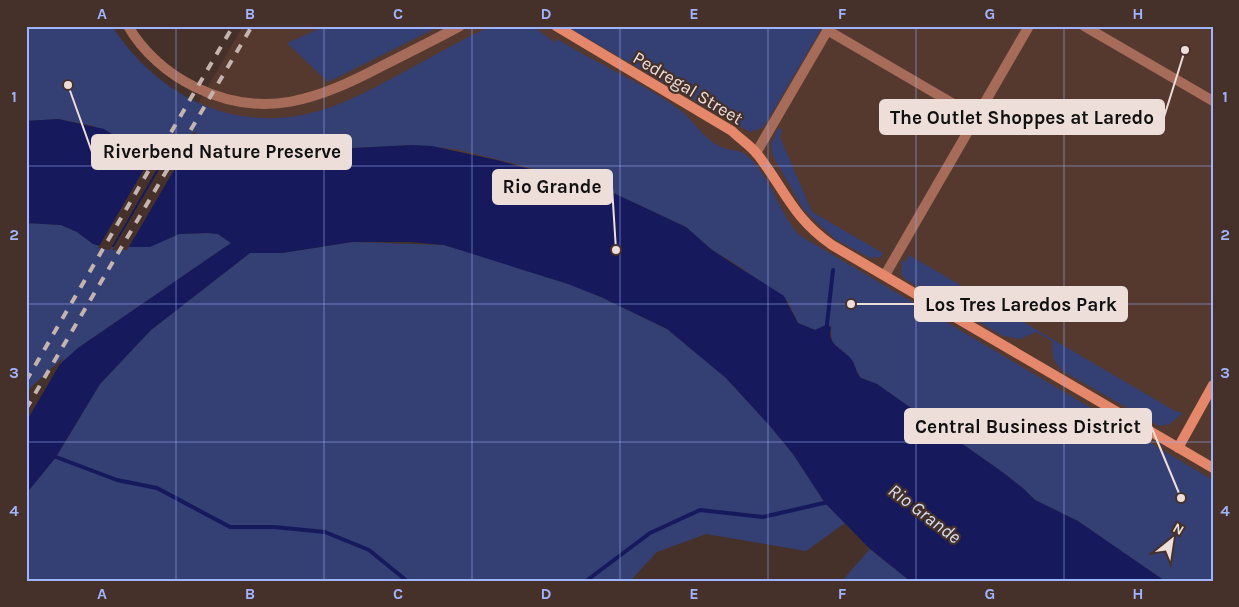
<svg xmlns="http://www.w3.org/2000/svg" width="1239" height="607" viewBox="0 0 1239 607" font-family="Karla,sans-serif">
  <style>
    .built { fill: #55392f }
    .green { fill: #343f74 }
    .water { fill: #161a5d }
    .pier { fill: #46312a }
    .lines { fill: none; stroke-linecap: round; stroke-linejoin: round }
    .stream { stroke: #161a5d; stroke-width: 4 }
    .minor { stroke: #a66c59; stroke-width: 10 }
    .tertiary { stroke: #a66c59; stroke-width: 10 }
    .secondary { stroke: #e4876a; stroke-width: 10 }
    .rail { stroke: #c4b3ae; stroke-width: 4; stroke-dasharray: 9 9; stroke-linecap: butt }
    .grid { fill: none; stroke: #a0b3fd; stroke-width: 1; stroke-opacity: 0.55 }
    .labels { text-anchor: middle; stroke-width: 4.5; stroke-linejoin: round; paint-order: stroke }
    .street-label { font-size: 18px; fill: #eddeda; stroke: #46312a }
    .water-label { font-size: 19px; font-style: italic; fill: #d7def3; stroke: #46312a }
    .leader { fill: none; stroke: #eddeda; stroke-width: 2 }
    .callout-dot { fill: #eddeda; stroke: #46312a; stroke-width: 2 }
    .callout { fill: #eddeda; stroke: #eddeda; stroke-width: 2 }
    .callout-label { font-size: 19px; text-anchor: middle; font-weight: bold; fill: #111 }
    .neatline { fill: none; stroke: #a0b3fd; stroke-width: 2 }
    .grid-label { font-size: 16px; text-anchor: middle; font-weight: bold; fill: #a0b3fd }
  </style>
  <rect width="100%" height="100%" fill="#46312a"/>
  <path class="built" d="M 243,26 L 1213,26 L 1213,581 L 1165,581 L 1024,489 L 913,411 L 877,384 L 686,227 L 609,191 L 412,145 L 331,149 L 174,145 Z"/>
  <path class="green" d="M 26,26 L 112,26 C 159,99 240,137 325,109 C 359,98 392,78 424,61 C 438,54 483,27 495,26 C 505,25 524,23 533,27 C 540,31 548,38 555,42 L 557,39 C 597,64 642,82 680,110 C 694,121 702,137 719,146 C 728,151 740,149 747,156 C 772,177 778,212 799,235 L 1213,480 L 1213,581 L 1165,581 L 1078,521 L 1035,500 L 1024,489 L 1001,471 L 877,384 L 861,378 L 846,354 L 832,342 L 831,326 L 828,325 L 815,330 L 798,323 L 788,301 L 736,264 L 712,250 L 686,227 L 609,191 L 516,164 L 455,149 L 412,145 L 314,150 L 263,147 L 247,143 L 174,145 C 161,149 149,150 136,148 L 94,126 L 58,119 L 26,121 Z
    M 326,26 L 440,26 L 328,82 L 287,43 Z
    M 566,26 L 823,26 L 766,123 L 762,128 L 750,132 Z
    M 778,128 L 782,130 L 780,137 L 812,212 L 883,253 L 881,257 L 870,258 L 835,239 L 804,210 L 773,156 L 771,145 Z
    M 26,223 L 61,225 L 77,232 L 93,244 L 166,240 L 179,234 L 207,233 L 218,234 L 231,243 L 78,348 L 26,394 Z
    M 352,242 L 444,245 L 479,255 L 568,284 L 601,297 L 667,329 L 726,378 L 770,426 L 793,454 L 825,503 L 845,523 L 806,551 L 706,534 L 657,552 L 630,581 L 26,581 L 26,494 L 56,457 L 100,384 L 151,330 L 250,253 L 282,253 Z
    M 909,255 L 1175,411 L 1183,413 L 1170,424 L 1159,426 L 1061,370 L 1053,358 L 1052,341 L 1036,332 L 1020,339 L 1003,336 L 905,279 L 901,274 L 902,260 L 905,262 Z
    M 870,549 L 910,581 L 842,581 Z"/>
  <path class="water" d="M 58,119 L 104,129 L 135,148 L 163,149 L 195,134 L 222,135 L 263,147 L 314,150 L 412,145 L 432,146 L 497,160 L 609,191 L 686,227 L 712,250 L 784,296 L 798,323 L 815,330 L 828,324 L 831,328 C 827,346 843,348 852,360 C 856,366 856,373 861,378 L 877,384 L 1001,471 L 1024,489 L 1035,500 L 1078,521 L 1165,581 L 910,581 L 870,549 L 825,503 L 793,454 L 770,426 L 726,378 L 667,329 L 601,297 L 568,284 L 444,245 L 409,242 L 352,242 L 282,253 L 250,253 L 151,330 L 100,384 L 56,457 L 26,494 L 26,394 L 78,348 L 231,243 L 218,234 L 207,233 L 179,234 L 150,247 L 103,247 L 93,244 L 77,232 L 61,225 L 26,223 L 26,121 Z"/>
  <path class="pier" d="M 197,131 L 127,250 L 112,250 L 176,141 Z
    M 172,143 L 110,250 L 98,248 L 157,147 Z
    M 64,357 L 26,422 L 26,395 L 31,387 Z"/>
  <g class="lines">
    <path class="stream" d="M 827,324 L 833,270
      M 56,457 L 117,480 L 157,488 L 230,527 L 274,527 L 325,532 L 369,550 L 407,581
      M 586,581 L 650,533 L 700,510 L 763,517 L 828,502"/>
    <path class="minor" d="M 1084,26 L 1213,101
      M 827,30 L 976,117
      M 756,153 L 830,26
      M 885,275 L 1029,26"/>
    <path class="tertiary" d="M 128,26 C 143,52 168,74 195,87 C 264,121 319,99 382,66 C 408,53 434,40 460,26"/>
    <path class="secondary" d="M 556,26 L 732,131 C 740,139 751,146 758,155 C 785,190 793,218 832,245 L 1213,468
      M 1178,448 L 1213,385"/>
    <path class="rail" d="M 26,381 L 233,26
      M 26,409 L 252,26"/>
  </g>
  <path class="grid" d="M 176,26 L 176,581M 324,26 L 324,581M 472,26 L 472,581M 620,26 L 620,581M 768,26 L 768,581M 916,26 L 916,581M 1064,26 L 1064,581M 26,166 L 1213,166M 26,304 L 1213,304M 26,442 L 1213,442"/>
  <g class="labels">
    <g class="street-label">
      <text transform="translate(688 88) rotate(31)" y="6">Pedregal Street</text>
    </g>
    <g class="water-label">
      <text transform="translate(925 513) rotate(37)" y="7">Rio Grande</text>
    </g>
  </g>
  <path class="leader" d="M1185 50L1164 117M68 85L92 152M616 250L612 187M851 304L915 304M1181 498L1151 426"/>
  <g class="callout-dot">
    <circle cx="1185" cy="50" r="5"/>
    <circle cx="68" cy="85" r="5"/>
    <circle cx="616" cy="250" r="5"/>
    <circle cx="851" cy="304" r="5"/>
    <circle cx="1181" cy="498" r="5"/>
  </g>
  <g class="callout">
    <rect x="880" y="100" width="284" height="34" rx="5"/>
    <rect x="92" y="135" width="259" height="34" rx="5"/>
    <rect x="493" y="170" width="119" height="34" rx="5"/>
    <rect x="915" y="287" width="212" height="34" rx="5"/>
    <rect x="905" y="409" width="246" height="34" rx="5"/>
  </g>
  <g class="callout-label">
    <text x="1022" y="124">The Outlet Shoppes at Laredo</text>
    <text x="222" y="158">Riverbend Nature Preserve</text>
    <text x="552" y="193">Rio Grande</text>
    <text x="1021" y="311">Los Tres Laredos Park</text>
    <text x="1028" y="433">Central Business District</text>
  </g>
  <rect width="1239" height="607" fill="none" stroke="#46312a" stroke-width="55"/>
  <g transform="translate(1172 540) rotate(30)" stroke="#46312a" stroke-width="4" paint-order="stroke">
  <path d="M0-4L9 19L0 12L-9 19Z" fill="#eddeda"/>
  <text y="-8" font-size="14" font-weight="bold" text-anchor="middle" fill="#eddeda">N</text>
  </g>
  <rect x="28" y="28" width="1184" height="552" class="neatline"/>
  <g class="grid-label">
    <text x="102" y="19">A</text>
    <text x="250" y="19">B</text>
    <text x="398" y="19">C</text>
    <text x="546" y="19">D</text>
    <text x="694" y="19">E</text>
    <text x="842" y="19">F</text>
    <text x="990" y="19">G</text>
    <text x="1138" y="19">H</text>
    <text x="14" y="102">1</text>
    <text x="1225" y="102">1</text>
    <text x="14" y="240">2</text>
    <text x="1225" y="240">2</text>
    <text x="14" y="378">3</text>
    <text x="1225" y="378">3</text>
    <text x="14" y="516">4</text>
    <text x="1225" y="516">4</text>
    <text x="102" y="599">A</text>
    <text x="250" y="599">B</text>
    <text x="398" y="599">C</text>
    <text x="546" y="599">D</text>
    <text x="694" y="599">E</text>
    <text x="842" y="599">F</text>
    <text x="990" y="599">G</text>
    <text x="1138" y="599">H</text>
  </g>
</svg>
